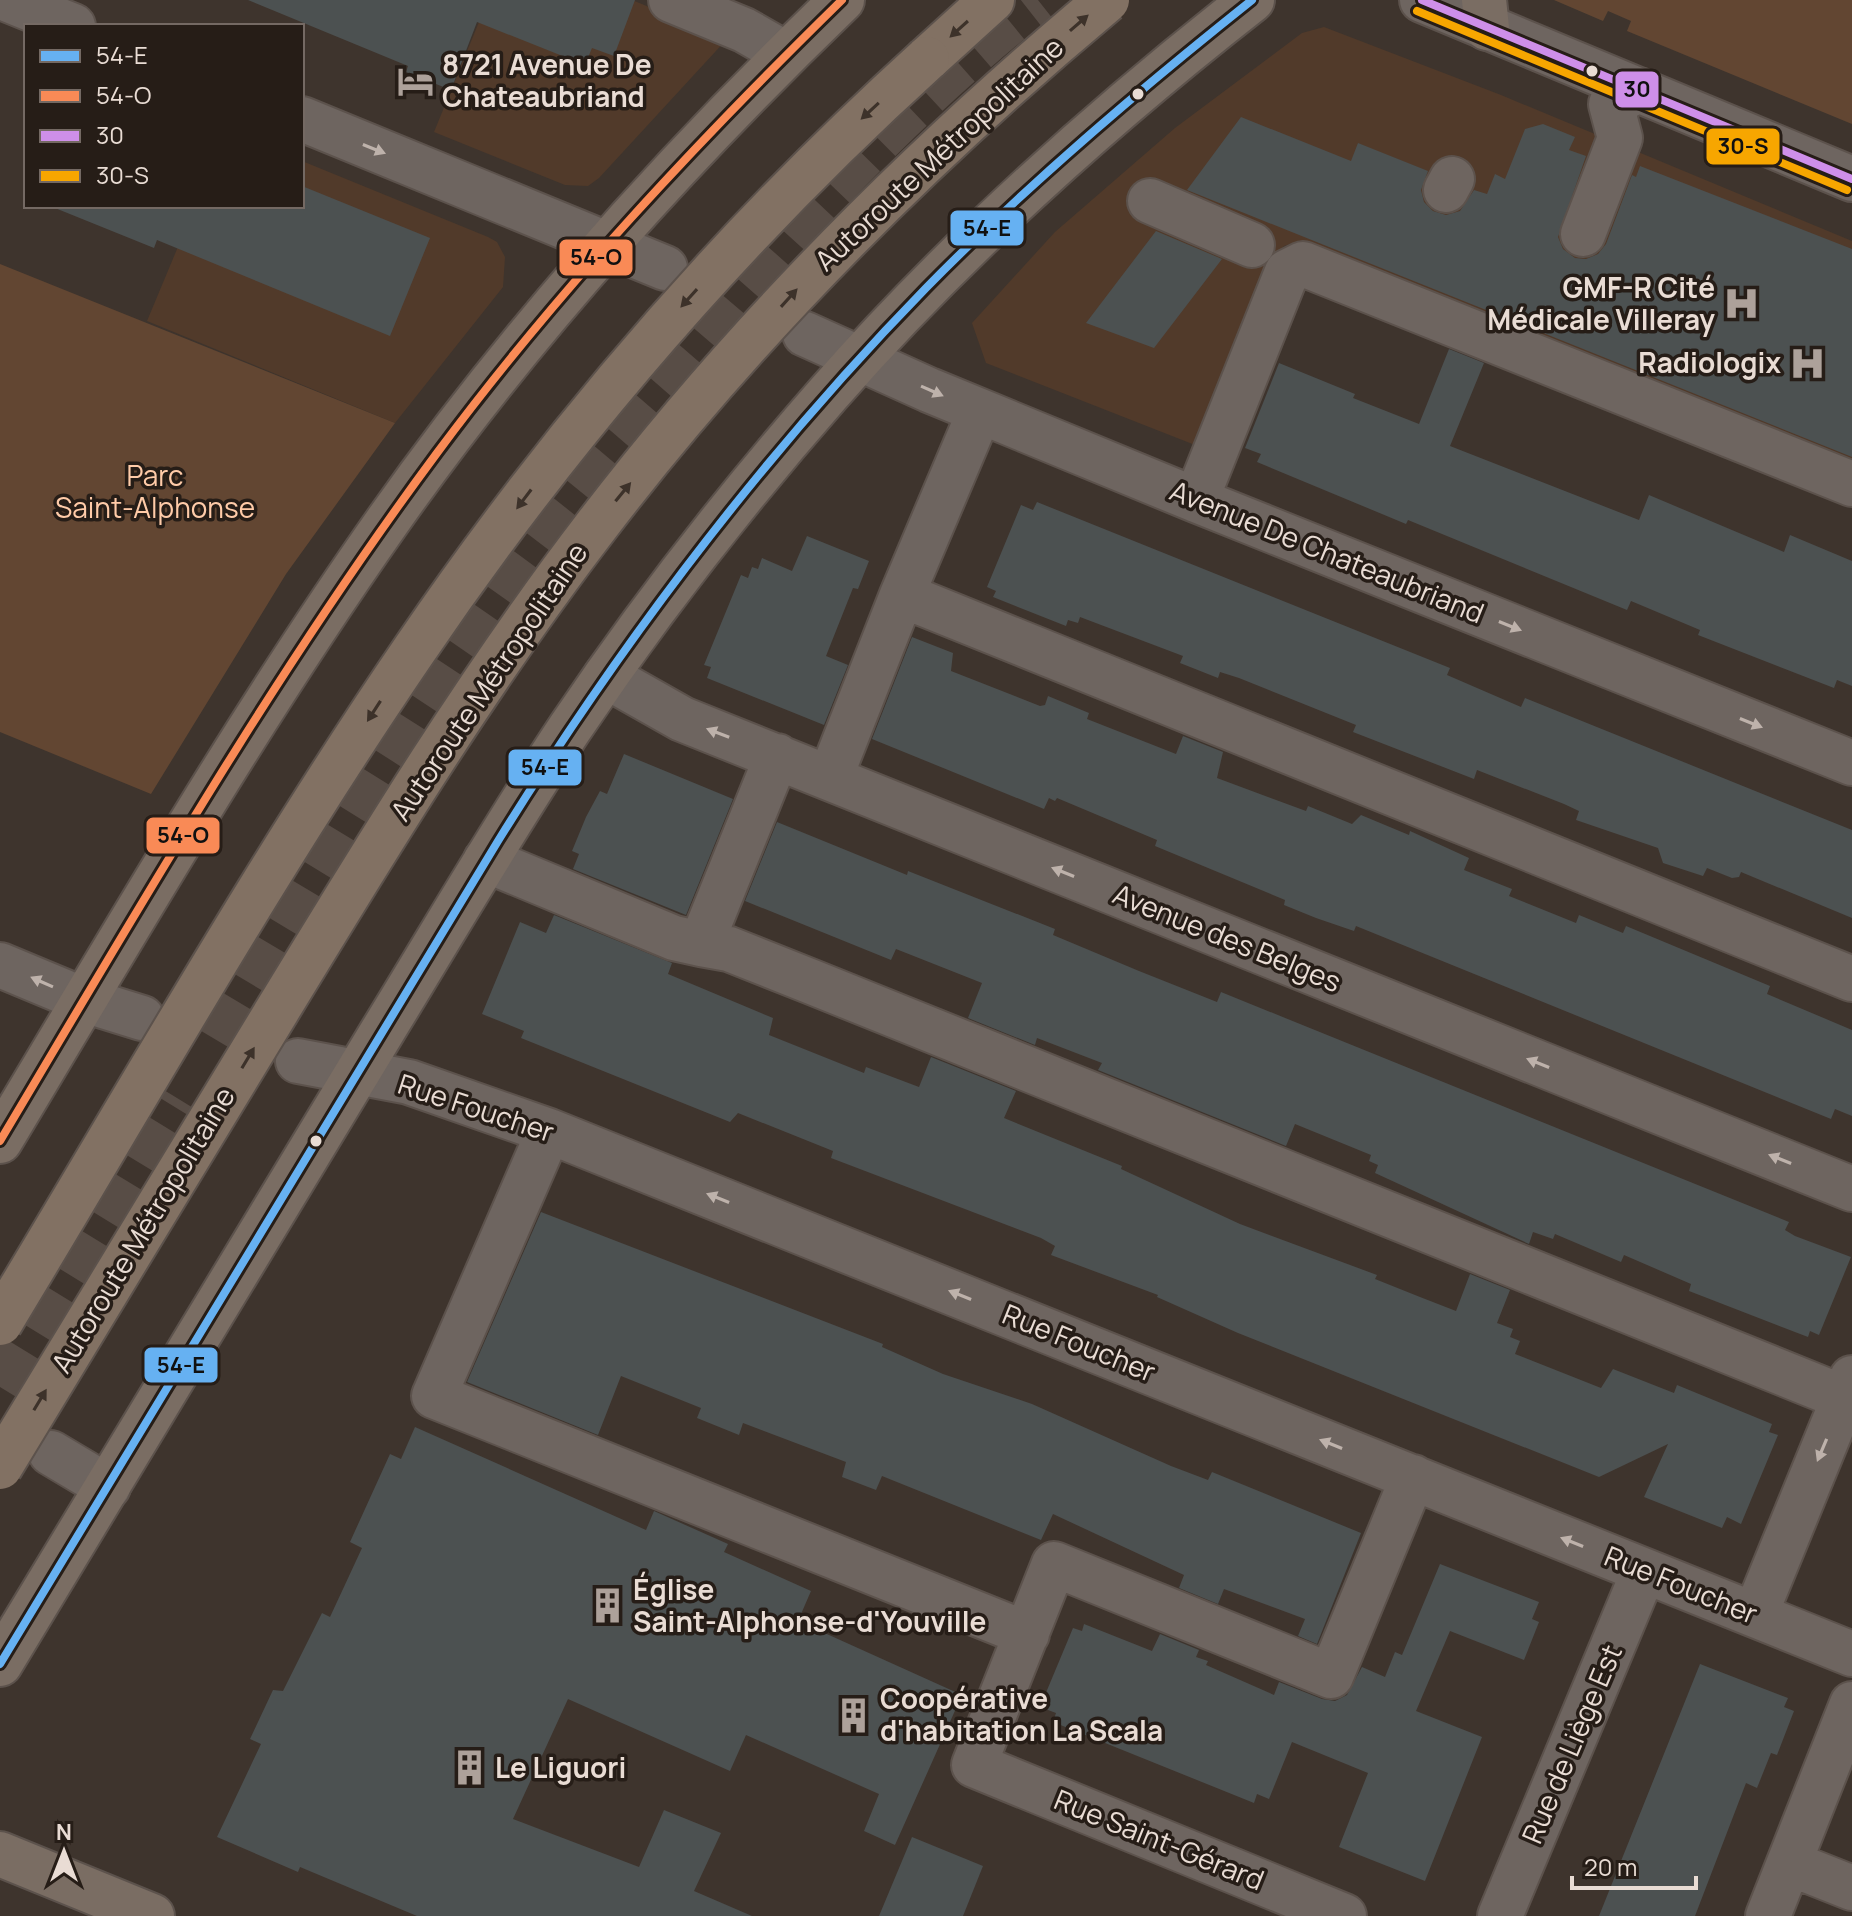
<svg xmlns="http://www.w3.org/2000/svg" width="1852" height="1916" viewBox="0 0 1852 1916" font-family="Manrope,sans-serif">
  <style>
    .built { fill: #513a2a }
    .green { fill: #624632 }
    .building { fill: #4c5151 }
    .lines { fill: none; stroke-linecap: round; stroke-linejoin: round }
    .minor-tunnel { stroke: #584d46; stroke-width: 44; stroke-dasharray: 44 22; stroke-linecap: butt }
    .minor-casing { stroke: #5c524c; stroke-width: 48 }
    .major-casing { stroke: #5c524c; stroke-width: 48 }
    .highway-casing { stroke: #5c524c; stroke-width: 48 }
    .minor { stroke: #6e6560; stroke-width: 44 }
    .major { stroke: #7a6d63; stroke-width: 44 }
    .highway { stroke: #827163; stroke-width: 44 }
    .highway-bridge-casing { stroke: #5c524c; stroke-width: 48; stroke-linecap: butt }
    .highway-bridge { stroke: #827163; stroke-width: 44 }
    .bus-1-casing { stroke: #261d17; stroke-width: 14 }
    .bus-2-casing { stroke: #261d17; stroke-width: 14 }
    .bus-3-casing { stroke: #261d17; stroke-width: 14 }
    .bus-4-casing { stroke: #261d17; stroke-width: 14 }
    .bus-1 { stroke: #66b1f2; stroke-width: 8 }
    .bus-2 { stroke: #f98a56; stroke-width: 8 }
    .bus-3 { stroke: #ce8fe9; stroke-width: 8 }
    .bus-4 { stroke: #f7a600; stroke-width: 8 }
    .oneway { fill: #3d322a }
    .oneway2 { fill: #beb2ab }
    .bus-dot { fill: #e9dcd4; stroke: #261d17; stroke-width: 3 }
    .labels { text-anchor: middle; stroke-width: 7; stroke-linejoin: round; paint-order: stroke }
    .poi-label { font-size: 28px; font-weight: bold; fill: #e9dcd4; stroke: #261d17; text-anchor: start }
    .street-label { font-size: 28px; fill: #e9dcd4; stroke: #261d17 }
    .park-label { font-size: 28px; fill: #ffcba8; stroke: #261d17 }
    .line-badge { stroke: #261d17; stroke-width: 3 }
    .pale-badge-label { font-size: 22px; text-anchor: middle; font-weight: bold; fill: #111 }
  </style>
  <rect width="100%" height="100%" fill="#3e342d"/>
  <path class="built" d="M 488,0 L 632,0 L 727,39 L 599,178 L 588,186 L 565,185 L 434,132 Z
    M 1324,27 L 1501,95 L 1852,241 L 1852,465 L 1293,243 L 1284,246 L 1274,257 L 1195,445 L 986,363 L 972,323 L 1055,232 L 1175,128 L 1302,33 Z
    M 302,161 L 488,237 L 497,242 L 505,257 L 503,287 L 395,423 L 147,321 L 195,206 L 302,206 Z"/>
  <path class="green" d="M 1554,0 L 1852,0 L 1852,124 L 1627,31 L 1631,21 L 1608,11 L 1603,21 Z
    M 0,264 L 395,423 L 286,574 L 151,794 L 0,732 Z"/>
  <path class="building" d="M 248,0 L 635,0 L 614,56 L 592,48 L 585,65 L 477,22 L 451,90 L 406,72 L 408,66 Z
    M 1241,117 L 1351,161 L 1358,143 L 1428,171 L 1421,190 L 1424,202 L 1433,211 L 1446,215 L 1460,211 L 1474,190 L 1487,194 L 1495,174 L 1505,179 L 1525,129 L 1543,124 L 1575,137 L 1569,150 L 1586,156 L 1558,237 L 1563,249 L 1575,258 L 1586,259 L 1598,254 L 1606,244 L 1632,175 L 1636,177 L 1640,166 L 1852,249 L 1852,457 L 1187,190 Z
    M 302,186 L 430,238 L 390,336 L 157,240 L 154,248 L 55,208 L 302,206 Z
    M 1156,231 L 1222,259 L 1154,348 L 1086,323 Z
    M 1449,349 L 1484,363 L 1450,446 L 1639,520 L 1649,495 L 1784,552 L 1790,535 L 1852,561 L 1852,686 L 1837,680 L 1834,688 L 1698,635 L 1700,630 L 1631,601 L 1627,610 L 1408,520 L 1406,524 L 1257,462 L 1261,454 L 1245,448 L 1279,363 L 1355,394 L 1353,398 L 1419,424 Z
    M 1037,502 L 1450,668 L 1447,675 L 1521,707 L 1525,698 L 1852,830 L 1852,918 L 1741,872 L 1739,877 L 1732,878 L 1707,868 L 1703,876 L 1663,863 L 1658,848 L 1576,820 L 1579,811 L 1564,804 L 1477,770 L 1474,779 L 1353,732 L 1356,725 L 1239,678 L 1220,672 L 1218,678 L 1180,663 L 1183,656 L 1080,617 L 1078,623 L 1068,620 L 1066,626 L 993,597 L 996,591 L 987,587 L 1021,505 L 1033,510 Z
    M 807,536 L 869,561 L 858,589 L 853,588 L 826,656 L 848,665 L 824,725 L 707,678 L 711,667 L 704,665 L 741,575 L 748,578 L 752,567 L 758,569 L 762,558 L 792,571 Z
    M 912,637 L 953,653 L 951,671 L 1040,706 L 1045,705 L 1048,696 L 1089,713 L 1087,719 L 1176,754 L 1183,736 L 1223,752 L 1217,778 L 1306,811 L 1308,806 L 1352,824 L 1361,815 L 1409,835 L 1410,831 L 1469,858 L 1464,870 L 1512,889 L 1509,896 L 1576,923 L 1579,915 L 1623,933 L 1626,926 L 1770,986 L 1767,994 L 1852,1030 L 1852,1116 L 1835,1109 L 1831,1119 L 1356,926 L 1354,931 L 1316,918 L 1284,905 L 1285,900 L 1155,846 L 1157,840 L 1057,798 L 1055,801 L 1049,798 L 1044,809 L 872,739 Z
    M 624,754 L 733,799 L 686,915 L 573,869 L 579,854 L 572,851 L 586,817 L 600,791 L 607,794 Z
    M 777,822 L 907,875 L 908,871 L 1055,929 L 1053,935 L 1139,971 L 1217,1002 L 1221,992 L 1789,1222 L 1785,1230 L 1795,1236 L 1851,1257 L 1819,1335 L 1810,1331 L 1808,1337 L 1689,1291 L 1691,1284 L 1624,1255 L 1621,1262 L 1555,1234 L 1553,1239 L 1533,1232 L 1529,1244 L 1375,1173 L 1378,1165 L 1369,1161 L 1371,1155 L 1295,1124 L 1286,1146 L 1098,1070 L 1102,1063 L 1037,1038 L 1035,1045 L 968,1018 L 982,983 L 896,949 L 891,960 L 745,901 Z
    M 554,915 L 672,963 L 668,974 L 773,1018 L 769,1035 L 864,1073 L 866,1067 L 919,1087 L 931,1057 L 1016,1091 L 1004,1118 L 1122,1166 L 1121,1169 L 1240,1224 L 1377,1275 L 1375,1279 L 1420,1297 L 1456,1311 L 1470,1274 L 1510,1290 L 1497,1323 L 1513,1329 L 1510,1337 L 1520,1341 L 1515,1354 L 1601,1388 L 1613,1369 L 1674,1393 L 1677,1385 L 1772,1424 L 1769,1432 L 1778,1435 L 1741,1524 L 1727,1517 L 1722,1528 L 1644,1497 L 1668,1444 L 1599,1477 L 1238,1333 L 1157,1297 L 1158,1295 L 1051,1255 L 1055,1246 L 1041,1238 L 831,1158 L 833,1151 L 738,1113 L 730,1122 L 521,1038 L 524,1031 L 482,1014 L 520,922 L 546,933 Z
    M 541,1212 L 883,1344 L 882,1347 L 943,1374 L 1032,1404 L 1171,1466 L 1208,1480 L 1212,1472 L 1361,1533 L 1317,1644 L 1298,1636 L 1305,1619 L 1224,1589 L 1218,1604 L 1179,1588 L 1184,1575 L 1053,1514 L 1041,1540 L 882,1476 L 876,1490 L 842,1477 L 846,1462 L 743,1423 L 739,1435 L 697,1418 L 701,1408 L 621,1376 L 598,1435 L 467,1382 Z
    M 415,1427 L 646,1530 L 654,1511 L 728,1544 L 724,1552 L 811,1591 L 798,1621 L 962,1695 L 895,1845 L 864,1831 L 879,1794 L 746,1735 L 730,1771 L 568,1699 L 513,1819 L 639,1867 L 664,1810 L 721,1833 L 694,1891 L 752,1916 L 417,1916 L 300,1867 L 298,1872 L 217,1837 L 261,1744 L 250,1739 L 273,1690 L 283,1691 L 322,1613 L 330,1617 L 362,1548 L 350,1542 L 390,1454 L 401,1459 Z
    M 1440,1564 L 1539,1602 L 1532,1619 L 1539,1622 L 1524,1660 L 1450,1631 L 1416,1711 L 1482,1737 L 1425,1881 L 1339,1847 L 1368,1773 L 1292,1742 L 1269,1799 L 1257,1794 L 1254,1803 L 1053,1722 L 1056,1713 L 1040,1707 L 1073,1628 L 1082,1631 L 1084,1624 L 1152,1651 L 1160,1634 L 1199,1650 L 1196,1657 L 1208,1661 L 1206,1665 L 1274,1695 L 1279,1682 L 1322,1699 L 1335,1701 L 1347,1695 L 1362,1667 L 1385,1677 L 1395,1652 L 1402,1655 Z
    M 1700,1664 L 1788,1698 L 1784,1707 L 1794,1711 L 1777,1755 L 1771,1753 L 1757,1788 L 1746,1783 L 1695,1916 L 1599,1916 Z
    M 912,1837 L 983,1866 L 963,1916 L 879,1916 Z"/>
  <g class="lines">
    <path class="minor-tunnel" d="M 213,1038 C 318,862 421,683 546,520 C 595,456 649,397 702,335 C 803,215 914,97 1038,0
      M 0,1387 L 177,1098"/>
    <defs>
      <path id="minor" d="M 9,0 L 73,26
        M 671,0 L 744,30 L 786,54
        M 1422,0 L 1852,179
        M 302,119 L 665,268
        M 1446,190 L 1452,179
        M 1150,201 L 1252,245
        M 1583,234 L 1620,138 L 1611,104 L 1639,90
        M 805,334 L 929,390 L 1196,500 L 1852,763
        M 1196,500 L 1287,272 L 1303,264 L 1852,484
        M 902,595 L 980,411
        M 606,676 L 682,719 L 1852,1189
        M 777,756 L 701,944 L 729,949 L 812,982 L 1852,1401
        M 830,778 L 902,595 L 1852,979
        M 486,860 L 674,938 L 701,944
        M 0,965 L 84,1000 L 142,1018
        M 298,1061 L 409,1082 L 549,1131 L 1852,1654
        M 549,1131 L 434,1396 L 1027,1634
        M 51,1453 L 108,1487
        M 1755,1615 L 1852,1378
        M 1789,1863 L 1852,1888
        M 1344,1916 L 974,1765 L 1054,1564 L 1331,1676 L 1413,1477
        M 1500,1916 L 1644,1571
        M 1768,1916 L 1852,1704"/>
      <path id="major" d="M 1484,0 L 1487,28
        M 0,1141 C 125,933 247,721 387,522 C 519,334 676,160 842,0
        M 0,1664 C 128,1454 253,1242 382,1032 C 444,931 504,827 570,728 C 648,612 736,499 828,394 C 955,249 1100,119 1252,0
        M 0,1854 L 152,1916"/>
      <path id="highway" d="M 927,59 L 992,0"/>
    </defs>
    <use href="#minor" class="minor-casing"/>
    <use href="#major" class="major-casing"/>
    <use href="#highway" class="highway-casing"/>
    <use href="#minor" class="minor"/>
    <use href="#major" class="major"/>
    <use href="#highway" class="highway"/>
    <defs>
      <path id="highway-bridge" d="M 0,1323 C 136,1098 266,867 415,649 C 562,433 734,234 927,59
        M 0,1467 C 91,1316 183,1165 275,1014 C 376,848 478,680 597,525 C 746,330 919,157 1107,0"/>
    </defs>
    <use href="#highway-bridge" class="highway-bridge-casing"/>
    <use href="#highway-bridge" class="highway-bridge"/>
    <defs>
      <path id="bus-1" d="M 0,1664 L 498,841 C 621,643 763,455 926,288 C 1028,184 1139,90 1252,0"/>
      <path id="bus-2" d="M 0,1141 C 139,908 275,671 437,453 C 558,290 697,142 842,0"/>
      <path id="bus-3" d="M 1422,0 L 1852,179"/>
      <path id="bus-4" d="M 1417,11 L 1847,190"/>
    </defs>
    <use href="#bus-1" class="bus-1-casing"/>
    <use href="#bus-2" class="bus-2-casing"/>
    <use href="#bus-3" class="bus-3-casing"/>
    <use href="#bus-4" class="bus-4-casing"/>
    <use href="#bus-1" class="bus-1"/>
    <use href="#bus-2" class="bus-2"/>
    <use href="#bus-3" class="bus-3"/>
    <use href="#bus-4" class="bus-4"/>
  </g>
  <defs><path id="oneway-solid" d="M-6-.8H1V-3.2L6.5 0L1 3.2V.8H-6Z" transform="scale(2)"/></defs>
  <g class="oneway">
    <use href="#oneway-solid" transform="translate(1079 23) rotate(-41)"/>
    <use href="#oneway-solid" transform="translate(959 29) rotate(138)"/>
    <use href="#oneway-solid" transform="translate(870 111) rotate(137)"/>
    <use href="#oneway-solid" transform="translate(689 298) rotate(132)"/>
    <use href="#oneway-solid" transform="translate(789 298) rotate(-48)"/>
    <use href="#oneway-solid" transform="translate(623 492) rotate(-51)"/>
    <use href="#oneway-solid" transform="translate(524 499) rotate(127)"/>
    <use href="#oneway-solid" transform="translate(374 711) rotate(123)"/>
    <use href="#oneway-solid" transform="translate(248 1058) rotate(-59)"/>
    <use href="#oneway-solid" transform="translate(40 1400) rotate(-59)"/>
  </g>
  <g class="oneway2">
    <use href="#oneway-solid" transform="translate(374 149) rotate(22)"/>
    <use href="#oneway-solid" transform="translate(932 391) rotate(24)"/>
    <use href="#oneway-solid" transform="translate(1510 626) rotate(22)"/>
    <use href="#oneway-solid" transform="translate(1751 723) rotate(22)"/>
    <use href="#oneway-solid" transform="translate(718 733) rotate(-159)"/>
    <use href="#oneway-solid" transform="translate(1063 872) rotate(-158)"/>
    <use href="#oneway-solid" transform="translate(42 982) rotate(-156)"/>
    <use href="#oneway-solid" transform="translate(1538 1063) rotate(-158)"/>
    <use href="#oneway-solid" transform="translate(1780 1159) rotate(-158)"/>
    <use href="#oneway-solid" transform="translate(718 1198) rotate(-158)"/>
    <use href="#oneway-solid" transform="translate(960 1295) rotate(-158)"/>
    <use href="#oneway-solid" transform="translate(1331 1444) rotate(-158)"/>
    <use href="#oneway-solid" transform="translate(1822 1450) rotate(113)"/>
    <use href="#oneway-solid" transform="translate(1572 1542) rotate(-158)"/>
  </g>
  <defs>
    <symbol id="hotel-bare" viewBox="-9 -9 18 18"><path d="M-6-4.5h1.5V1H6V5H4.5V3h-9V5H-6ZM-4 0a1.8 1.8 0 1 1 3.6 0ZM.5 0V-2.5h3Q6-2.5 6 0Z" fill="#ada19a" stroke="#261d17" stroke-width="2.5" paint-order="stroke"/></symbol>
    <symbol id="hospital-bare" viewBox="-9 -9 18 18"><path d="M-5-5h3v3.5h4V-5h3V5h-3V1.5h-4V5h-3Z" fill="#ada19a" stroke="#261d17" stroke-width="2.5" paint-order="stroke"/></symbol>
    <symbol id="building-bare" viewBox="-9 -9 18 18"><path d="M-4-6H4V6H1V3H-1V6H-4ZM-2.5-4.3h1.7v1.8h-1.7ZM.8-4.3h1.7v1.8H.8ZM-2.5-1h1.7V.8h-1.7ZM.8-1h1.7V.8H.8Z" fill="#ada19a" stroke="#261d17" stroke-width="2.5" paint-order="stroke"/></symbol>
  </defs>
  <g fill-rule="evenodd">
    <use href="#hotel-bare" x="390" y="56" width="51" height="51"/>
    <use href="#hospital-bare" x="1716" y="278" width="51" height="51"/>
    <use href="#hospital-bare" x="1782" y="338" width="51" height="51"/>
    <use href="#building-bare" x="582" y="1580" width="51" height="51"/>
    <use href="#building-bare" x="828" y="1690" width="51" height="51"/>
    <use href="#building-bare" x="444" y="1742" width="51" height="51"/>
  </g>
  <g class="bus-dot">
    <circle cx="1592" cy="71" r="7"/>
    <circle cx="1138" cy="94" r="7"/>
    <circle cx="316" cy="1141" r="7"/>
  </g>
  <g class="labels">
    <g class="poi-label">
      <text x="442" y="75">8721 Avenue De<tspan x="442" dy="32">Chateaubriand</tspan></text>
      <text x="1715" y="298" text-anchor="end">GMF-R Cité<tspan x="1715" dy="32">Médicale Villeray</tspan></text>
      <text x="1781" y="373" text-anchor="end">Radiologix</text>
      <text x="633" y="1600">Église<tspan x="633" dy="32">Saint-Alphonse-d'Youville</tspan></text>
      <text x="880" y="1709">Coopérative<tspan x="880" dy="32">d'habitation La Scala</tspan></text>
      <text x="495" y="1778">Le Liguori</text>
    </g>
    <g class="street-label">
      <text transform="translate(939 154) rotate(-43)" y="10">Autoroute Métropolitaine</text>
      <text transform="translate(1327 552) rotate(22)" y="10">Avenue De Chateaubriand</text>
      <text transform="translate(489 682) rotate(-56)" y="10">Autoroute Métropolitaine</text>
      <text transform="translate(1227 938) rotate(22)" y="10">Avenue des Belges</text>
      <text transform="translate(476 1108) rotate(18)" y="10">Rue Foucher</text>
      <text transform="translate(143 1230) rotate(-59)" y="10">Autoroute Métropolitaine</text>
      <text transform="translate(1079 1343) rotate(22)" y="10">Rue Foucher</text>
      <text transform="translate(1681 1585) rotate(22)" y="10">Rue Foucher</text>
      <text transform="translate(1572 1744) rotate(-67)" y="10">Rue de Liège Est</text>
      <text transform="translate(1159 1840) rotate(22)" y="10">Rue Saint-Gérard</text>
    </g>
    <g class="park-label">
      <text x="155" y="486">Parc<tspan x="155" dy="32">Saint-Alphonse</tspan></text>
    </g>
  </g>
  <g class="line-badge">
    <rect x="1614" y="70" width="46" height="39" rx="8" fill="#ce8fe9"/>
    <rect x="1705" y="127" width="76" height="39" rx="8" fill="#f7a600"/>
    <rect x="949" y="209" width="76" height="38" rx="8" fill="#66b1f2"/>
    <rect x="558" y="238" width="76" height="39" rx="8" fill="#f98a56"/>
    <rect x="507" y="748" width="76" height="39" rx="8" fill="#66b1f2"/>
    <rect x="145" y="816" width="76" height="39" rx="8" fill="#f98a56"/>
    <rect x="143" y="1346" width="76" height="38" rx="8" fill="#66b1f2"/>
  </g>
  <g class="pale-badge-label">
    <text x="1637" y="97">30</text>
    <text x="1743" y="154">30-S</text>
    <text x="987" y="236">54-E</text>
    <text x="596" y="265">54-O</text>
    <text x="545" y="775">54-E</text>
    <text x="183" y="843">54-O</text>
    <text x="181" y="1373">54-E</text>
  </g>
  <rect x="24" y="24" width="280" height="184" fill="#261d17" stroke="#746963" stroke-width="2"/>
  <rect x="40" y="50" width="40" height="12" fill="#66b1f2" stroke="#746963" stroke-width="2"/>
  <text x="96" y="64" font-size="24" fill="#e9dcd4">54-E</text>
  <rect x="40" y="90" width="40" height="12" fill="#f98a56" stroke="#746963" stroke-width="2"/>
  <text x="96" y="104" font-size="24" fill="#e9dcd4">54-O</text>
  <rect x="40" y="130" width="40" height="12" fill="#ce8fe9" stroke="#746963" stroke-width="2"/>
  <text x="96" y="144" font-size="24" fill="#e9dcd4">30</text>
  <rect x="40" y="170" width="40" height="12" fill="#f7a600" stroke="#746963" stroke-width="2"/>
  <text x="96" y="184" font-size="24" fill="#e9dcd4">30-S</text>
  <g transform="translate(64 1852)" stroke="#261d17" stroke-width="6" paint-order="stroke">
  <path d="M0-6L14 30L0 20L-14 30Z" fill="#e9dcd4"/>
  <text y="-12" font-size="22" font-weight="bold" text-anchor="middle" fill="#e9dcd4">N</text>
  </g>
  <path d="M1572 1876v12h124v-12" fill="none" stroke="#e9dcd4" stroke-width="4"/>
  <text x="1584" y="1876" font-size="24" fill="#e9dcd4" stroke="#261d17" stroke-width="6" paint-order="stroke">20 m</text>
</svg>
